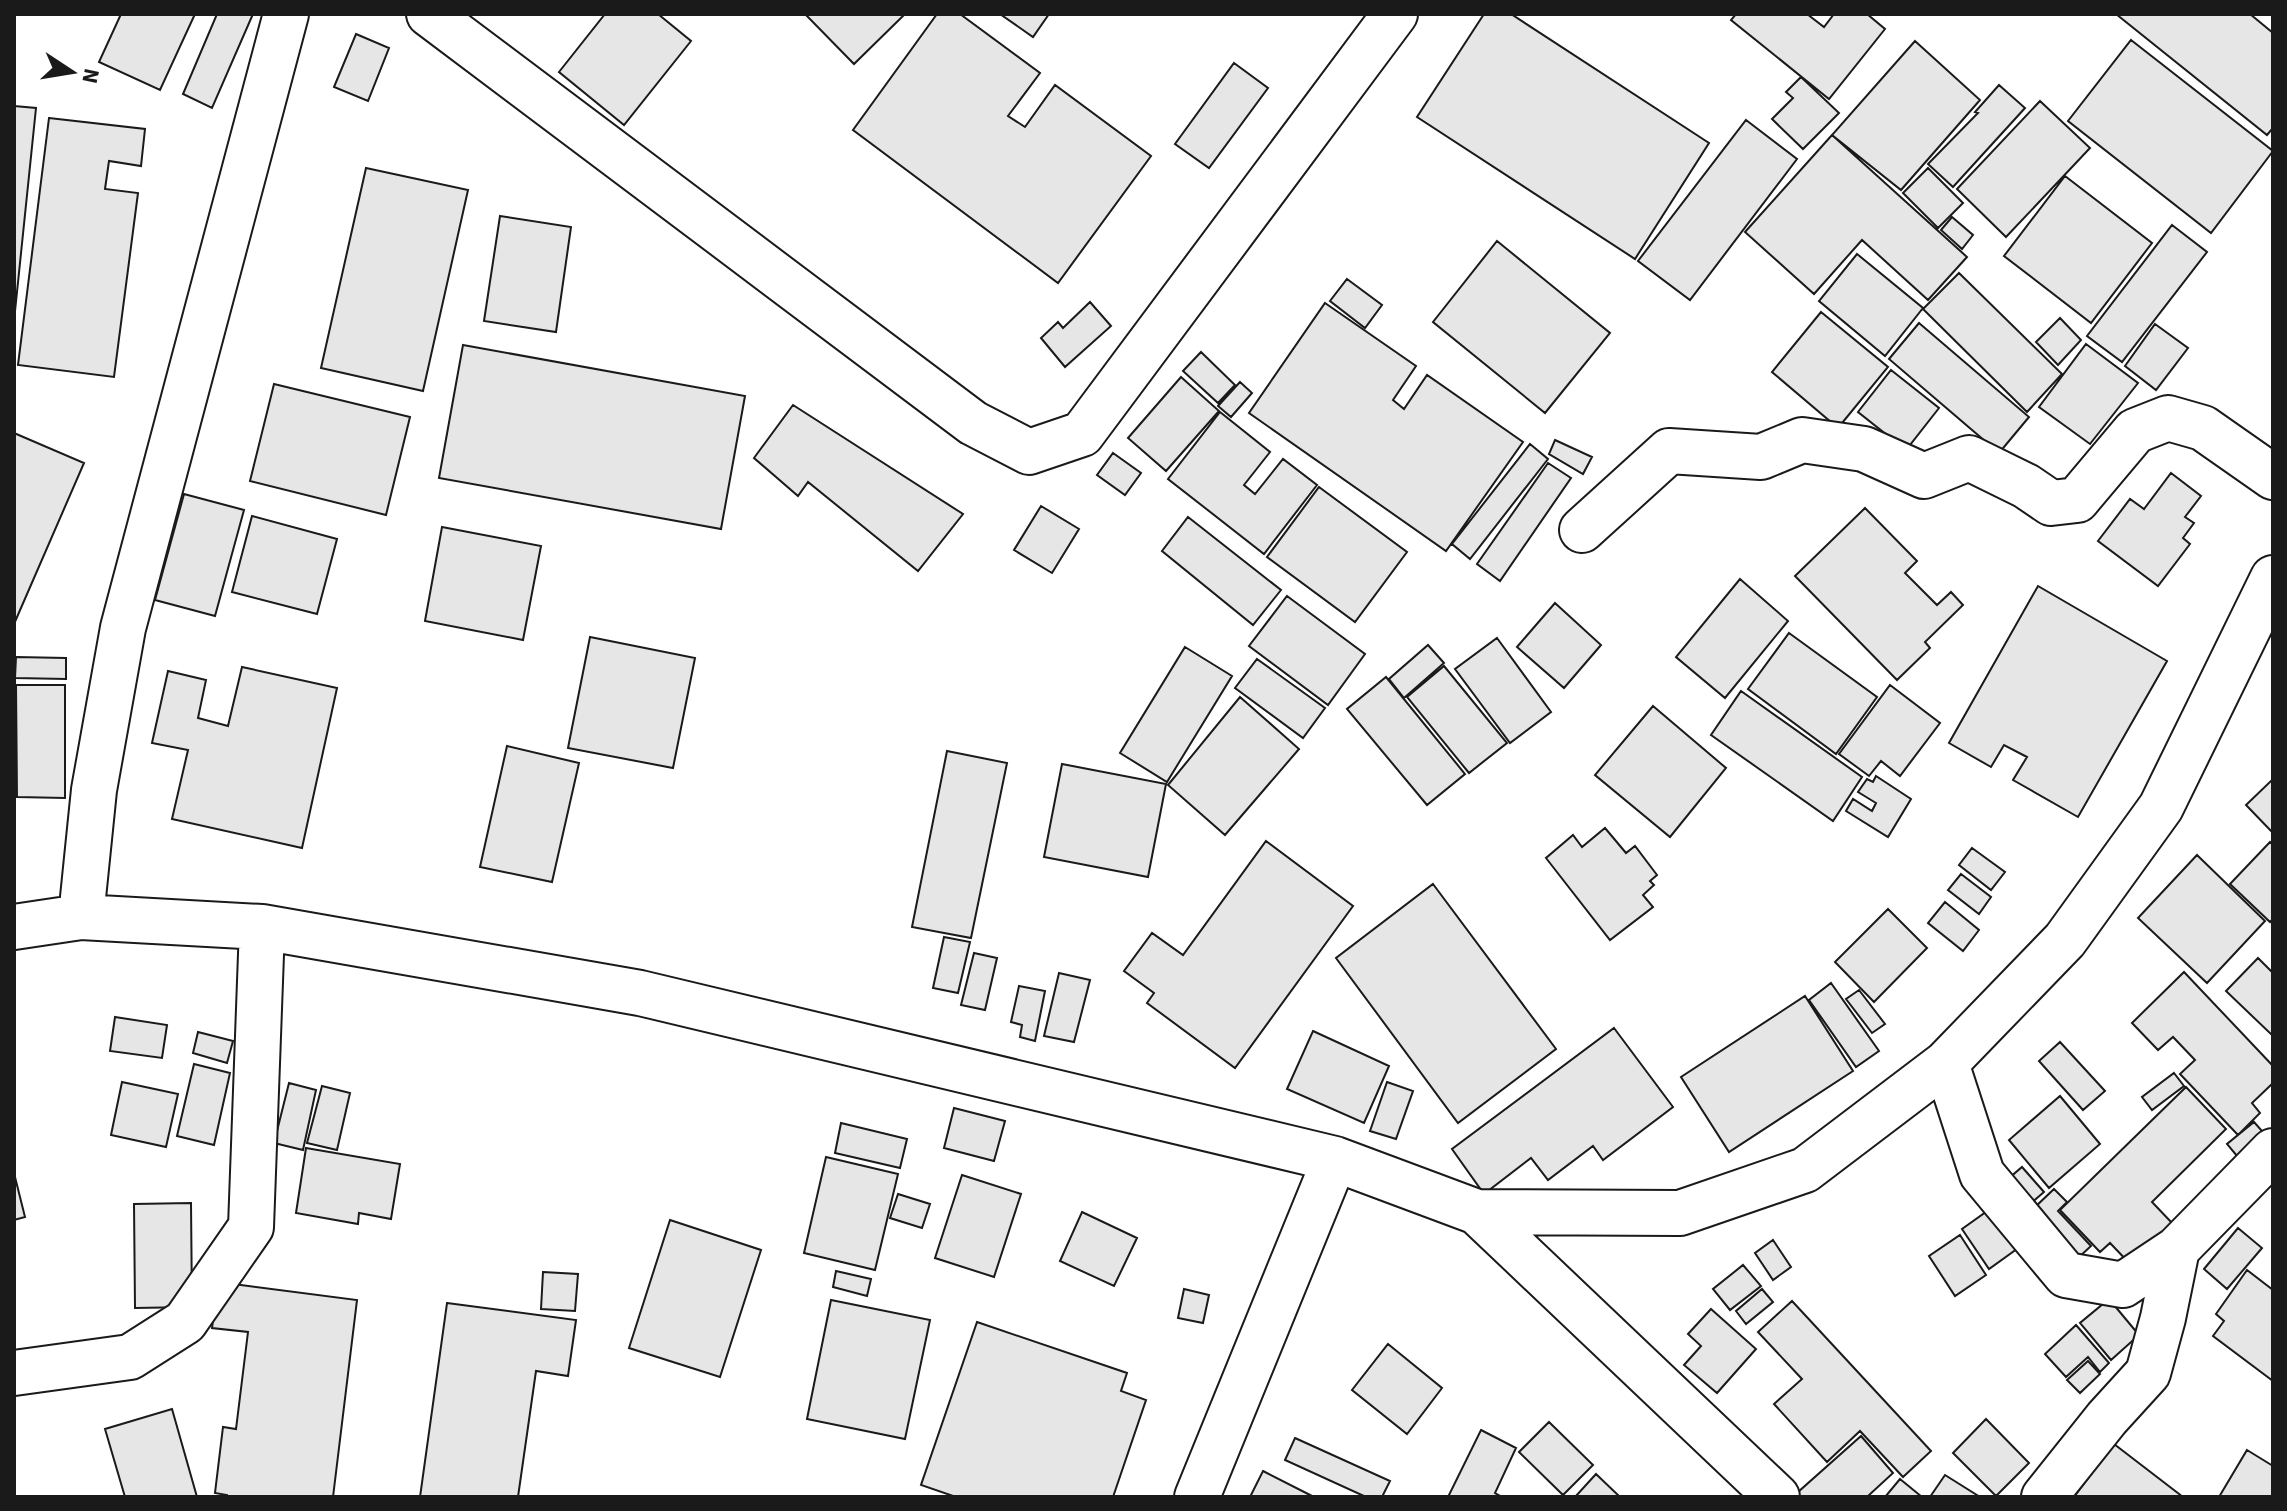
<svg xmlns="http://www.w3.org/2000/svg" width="2287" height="1511" viewBox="0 0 2287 1511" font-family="'Source Sans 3',sans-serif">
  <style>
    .building { fill: #e6e6e6; stroke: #1a1a1a; stroke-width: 2 }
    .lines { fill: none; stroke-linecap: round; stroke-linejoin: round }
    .minor-casing { stroke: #1a1a1a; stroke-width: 48 }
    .minor { stroke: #fff; stroke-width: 44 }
  </style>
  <rect width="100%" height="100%" fill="#fff"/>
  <path class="building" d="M 121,14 L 195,14 L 160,90 L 99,62 Z
    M 217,14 L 253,14 L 212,108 L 183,94 Z
    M 605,14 L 658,14 L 691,41 L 624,125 L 559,72 Z
    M 805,14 L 905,14 L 854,64 Z
    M 937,14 L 960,14 L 1040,73 L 1008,116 L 1025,127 L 1055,85 L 1151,156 L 1058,283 L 853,130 Z
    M 1000,14 L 1049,14 L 1033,37 Z
    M 1484,14 L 1511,14 L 1709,143 L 1635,259 L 1417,117 Z
    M 1736,14 L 1807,14 L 1824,27 L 1834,14 L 1867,14 L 1885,29 L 1829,99 L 1731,20 Z
    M 2116,14 L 2250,14 L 2273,33 L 2273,128 L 2267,135 Z
    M 356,34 L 389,48 L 368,101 L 334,87 Z
    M 2131,40 L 2273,151 L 2211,233 L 2068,121 Z
    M 1915,41 L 1980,100 L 1901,190 L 1832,135 Z
    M 1234,63 L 1268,88 L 1209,168 L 1175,144 Z
    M 1801,77 L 1839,113 L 1803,149 L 1772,119 L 1793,98 L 1786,92 Z
    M 1999,85 L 2025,108 L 1953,187 L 1928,164 L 1978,113 L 1975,112 Z
    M 2040,101 L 2090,148 L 2006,237 L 1957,189 Z
    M 14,106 L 36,108 L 14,321 Z
    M 49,118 L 145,129 L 141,166 L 109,161 L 105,189 L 138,193 L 114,377 L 18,365 Z
    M 1746,120 L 1797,159 L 1690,300 L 1638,261 Z
    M 1832,135 L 1967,257 L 1928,300 L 1862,240 L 1814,294 L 1745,232 Z
    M 366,168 L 468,190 L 423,391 L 321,368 Z
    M 1928,168 L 1963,203 L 1938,228 L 1903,193 Z
    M 2065,176 L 2152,243 L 2091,323 L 2004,256 Z
    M 500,216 L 571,227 L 556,332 L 484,321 Z
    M 1952,217 L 1973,235 L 1962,249 L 1941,230 Z
    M 2172,225 L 2207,252 L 2122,362 L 2087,336 Z
    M 1497,241 L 1610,333 L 1545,413 L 1433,322 Z
    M 1857,254 L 1923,308 L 1885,356 L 1819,301 Z
    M 1959,273 L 2062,374 L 2027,412 L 1923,309 Z
    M 1347,279 L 1382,305 L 1365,328 L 1330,301 Z
    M 1090,302 L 1111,326 L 1065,367 L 1041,338 L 1058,322 L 1063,328 Z
    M 1325,303 L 1416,366 L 1393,400 L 1404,409 L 1427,375 L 1523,442 L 1446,551 L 1249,413 Z
    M 1821,312 L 1888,367 L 1838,428 L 1772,372 Z
    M 2060,318 L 2081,340 L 2058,365 L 2036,342 Z
    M 1919,323 L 2029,417 L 1999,453 L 1889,359 Z
    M 2155,324 L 2188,348 L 2156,390 L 2125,366 Z
    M 2086,344 L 2138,383 L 2090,444 L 2039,407 Z
    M 463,345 L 745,396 L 721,529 L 439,478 Z
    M 1201,352 L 1235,385 L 1218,403 L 1183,371 Z
    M 1891,370 L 1939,408 L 1906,450 L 1858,412 Z
    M 1181,377 L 1219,411 L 1166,471 L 1128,438 Z
    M 1240,382 L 1252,393 L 1231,417 L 1218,406 Z
    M 274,384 L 410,417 L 386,515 L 250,481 Z
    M 793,405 L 963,514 L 918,571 L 808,482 L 798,496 L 754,458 Z
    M 1220,412 L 1270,452 L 1244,485 L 1255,494 L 1283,459 L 1317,485 L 1264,554 L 1168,479 Z
    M 14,433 L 84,463 L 14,624 Z
    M 1555,440 L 1592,457 L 1583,474 L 1549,454 Z
    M 1530,444 L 1548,459 L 1470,559 L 1452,544 Z
    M 1113,453 L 1141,473 L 1125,495 L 1097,475 Z
    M 1548,463 L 1571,478 L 1500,581 L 1477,564 Z
    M 2171,473 L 2201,496 L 2185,517 L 2194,523 L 2183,538 L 2190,544 L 2158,586 L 2098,541 L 2130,499 L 2144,509 Z
    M 1319,487 L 1407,552 L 1355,622 L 1267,557 Z
    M 184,494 L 244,510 L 215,616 L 155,600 Z
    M 1041,506 L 1079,529 L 1052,573 L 1014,550 Z
    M 1865,508 L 1917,561 L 1905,573 L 1937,605 L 1951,592 L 1963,605 L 1925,642 L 1930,648 L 1897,680 L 1795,576 Z
    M 252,516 L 337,539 L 317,614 L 232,592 Z
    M 1188,517 L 1281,590 L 1253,625 L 1162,551 Z
    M 442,527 L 541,546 L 523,640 L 425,621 Z
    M 1740,579 L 1788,621 L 1725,698 L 1676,657 Z
    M 2038,586 L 2167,661 L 2078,817 L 2013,780 L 2027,757 L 2004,745 L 1991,767 L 1949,743 Z
    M 1287,596 L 1365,654 L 1328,705 L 1249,646 Z
    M 1555,603 L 1601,645 L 1564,688 L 1517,647 Z
    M 1789,633 L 1877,697 L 1836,754 L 1748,689 Z
    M 590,637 L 695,658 L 673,768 L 568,748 Z
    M 1497,638 L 1551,712 L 1510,743 L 1455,669 Z
    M 1428,645 L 1444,663 L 1404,698 L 1389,679 Z
    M 1185,647 L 1232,676 L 1167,782 L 1120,753 Z
    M 16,657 L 66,658 L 66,679 L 15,678 Z
    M 1257,659 L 1325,708 L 1303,738 L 1235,688 Z
    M 1444,666 L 1507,743 L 1469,773 L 1407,697 Z
    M 242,667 L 337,688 L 302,848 L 172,819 L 188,750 L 152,743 L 168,671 L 206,680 L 198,718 L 228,726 Z
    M 1386,677 L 1465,774 L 1427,805 L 1347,709 Z
    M 16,685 L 65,685 L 65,798 L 17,797 Z
    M 1890,685 L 1940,723 L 1900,776 L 1881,761 L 1869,776 L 1839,754 Z
    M 1741,691 L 1862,777 L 1833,821 L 1711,735 Z
    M 1240,697 L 1299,749 L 1225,835 L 1168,785 Z
    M 1653,706 L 1726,768 L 1670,837 L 1595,775 Z
    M 507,746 L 579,763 L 552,882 L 480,867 Z
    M 947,751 L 1007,763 L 971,938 L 912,927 Z
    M 1062,764 L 1166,784 L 1148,877 L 1044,857 Z
    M 1876,776 L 1911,799 L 1888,837 L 1846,811 L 1853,799 L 1872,811 L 1876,803 L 1858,792 L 1867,779 L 1873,782 Z
    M 2273,779 L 2273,833 L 2246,805 Z
    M 1605,828 L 1626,853 L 1635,846 L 1657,875 L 1650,881 L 1654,885 L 1643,895 L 1653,907 L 1610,940 L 1546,858 L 1573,835 L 1582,847 Z
    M 1266,841 L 1353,906 L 1235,1068 L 1147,1003 L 1154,993 L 1124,971 L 1152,933 L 1183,955 Z
    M 2270,842 L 2273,845 L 2273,919 L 2270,922 L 2230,884 Z
    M 1972,848 L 2005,872 L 1991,890 L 1959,865 Z
    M 2197,855 L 2265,921 L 2207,983 L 2138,918 Z
    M 1961,874 L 1991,897 L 1979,914 L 1948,890 Z
    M 1433,884 L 1556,1049 L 1458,1123 L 1336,958 Z
    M 1945,902 L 1979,930 L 1963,951 L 1928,923 Z
    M 1888,909 L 1927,948 L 1874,1002 L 1835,962 Z
    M 944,937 L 970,942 L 958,993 L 933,988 Z
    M 974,953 L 997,958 L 985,1010 L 961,1005 Z
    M 2258,958 L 2273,973 L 2273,1036 L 2226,991 Z
    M 2184,972 L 2273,1066 L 2273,1083 L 2252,1103 L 2260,1113 L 2238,1135 L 2180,1074 L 2195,1060 L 2173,1037 L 2158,1050 L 2132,1023 Z
    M 1059,973 L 1090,980 L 1074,1042 L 1044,1036 Z
    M 1831,983 L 1879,1051 L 1856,1067 L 1809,1000 Z
    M 1019,986 L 1045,991 L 1035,1041 L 1020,1037 L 1022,1025 L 1011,1022 Z
    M 1859,990 L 1885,1024 L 1872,1033 L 1846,999 Z
    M 1805,996 L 1853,1071 L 1729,1152 L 1681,1077 Z
    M 115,1017 L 167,1025 L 162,1058 L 110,1051 Z
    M 1614,1028 L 1673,1107 L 1603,1160 L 1593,1146 L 1548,1180 L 1531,1158 L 1484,1194 L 1452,1149 Z
    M 1313,1031 L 1389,1066 L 1364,1123 L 1287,1089 Z
    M 198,1032 L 233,1041 L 227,1063 L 193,1053 Z
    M 2060,1042 L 2105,1091 L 2083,1110 L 2039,1061 Z
    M 194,1064 L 230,1073 L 214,1145 L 177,1136 Z
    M 2174,1073 L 2184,1086 L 2152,1110 L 2142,1097 Z
    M 122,1082 L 178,1094 L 166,1147 L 111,1135 Z
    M 1387,1082 L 1413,1091 L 1396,1139 L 1370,1131 Z
    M 289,1083 L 316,1090 L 303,1150 L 274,1143 Z
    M 322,1086 L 350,1093 L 337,1150 L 307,1143 Z
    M 2186,1087 L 2226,1129 L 2152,1202 L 2173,1224 L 2131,1265 L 2110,1243 L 2100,1252 L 2060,1210 Z
    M 2060,1096 L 2100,1144 L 2049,1188 L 2009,1140 Z
    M 954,1108 L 1005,1121 L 994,1161 L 944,1148 Z
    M 2254,1122 L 2270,1140 L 2242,1162 L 2227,1144 Z
    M 841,1123 L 907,1139 L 900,1168 L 835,1153 Z
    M 306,1148 L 400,1164 L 391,1219 L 359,1213 L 358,1224 L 296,1213 Z
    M 826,1157 L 898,1174 L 875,1270 L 804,1253 Z
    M 2022,1167 L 2044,1192 L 2029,1205 L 2008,1179 Z
    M 14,1173 L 25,1217 L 14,1220 Z
    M 962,1175 L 1021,1194 L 994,1277 L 935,1258 Z
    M 2054,1189 L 2067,1202 L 2058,1211 L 2091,1246 L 2078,1258 L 2032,1210 Z
    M 898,1194 L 930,1204 L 922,1228 L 890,1218 Z
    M 191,1203 L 192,1307 L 135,1308 L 134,1204 Z
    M 1993,1207 L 2021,1246 L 1989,1269 L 1962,1229 Z
    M 1082,1212 L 1137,1238 L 1114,1286 L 1060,1261 Z
    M 670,1220 L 761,1250 L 720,1377 L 629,1348 Z
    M 2238,1228 L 2262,1248 L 2227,1289 L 2204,1269 Z
    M 1960,1235 L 1986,1275 L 1955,1296 L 1929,1256 Z
    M 1773,1240 L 1791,1267 L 1773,1280 L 1755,1253 Z
    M 1743,1265 L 1761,1286 L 1730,1310 L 1713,1289 Z
    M 2247,1270 L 2273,1290 L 2273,1381 L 2213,1336 L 2224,1321 L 2216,1314 Z
    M 836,1271 L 871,1279 L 867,1296 L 833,1287 Z
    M 543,1272 L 578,1274 L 575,1311 L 541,1309 Z
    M 218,1282 L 357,1300 L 333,1497 L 227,1497 L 227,1495 L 215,1493 L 223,1427 L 236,1429 L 248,1332 L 212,1328 Z
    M 1184,1289 L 1209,1295 L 1203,1323 L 1178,1318 Z
    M 1762,1289 L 1773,1302 L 1746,1324 L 1736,1311 Z
    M 2109,1299 L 2139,1335 L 2111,1360 L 2080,1323 Z
    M 831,1300 L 930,1320 L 905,1439 L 807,1419 Z
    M 1792,1301 L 1931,1451 L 1903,1477 L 1860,1431 L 1827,1462 L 1774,1404 L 1802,1379 L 1758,1332 Z
    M 447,1303 L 576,1320 L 568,1376 L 536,1371 L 518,1497 L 420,1497 Z
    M 1711,1309 L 1756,1349 L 1717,1393 L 1684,1365 L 1701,1346 L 1688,1334 Z
    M 977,1322 L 1127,1373 L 1121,1391 L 1146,1400 L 1113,1497 L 956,1497 L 921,1485 Z
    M 2076,1325 L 2109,1363 L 2100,1372 L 2088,1357 L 2066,1377 L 2045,1354 Z
    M 1388,1344 L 1442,1388 L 1407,1434 L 1352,1390 Z
    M 2088,1361 L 2100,1374 L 2080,1393 L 2067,1380 Z
    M 172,1409 L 197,1497 L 125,1497 L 105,1429 Z
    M 1986,1419 L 2029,1463 L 1996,1496 L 1953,1453 Z
    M 1549,1422 L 1593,1465 L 1563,1495 L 1519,1452 Z
    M 1481,1430 L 1516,1448 L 1495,1493 L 1502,1497 L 1448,1497 Z
    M 1861,1436 L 1893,1473 L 1868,1496 L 1869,1497 L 1800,1497 L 1797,1493 Z
    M 1295,1438 L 1390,1481 L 1382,1497 L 1366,1497 L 1285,1460 Z
    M 2114,1444 L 2183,1497 L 2074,1497 Z
    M 2247,1450 L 2273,1466 L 2273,1497 L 2219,1497 Z
    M 1263,1471 L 1314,1497 L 1250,1497 Z
    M 1596,1474 L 1620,1497 L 1575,1497 Z
    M 1945,1475 L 1980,1497 L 1930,1497 Z
    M 1900,1479 L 1922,1497 L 1885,1497 Z"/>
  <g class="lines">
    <defs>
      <path id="minor" d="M 429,14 L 973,423 L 1029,452 L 1082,434 L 1395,14
        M 1582,530 L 1669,451 L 1761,457 L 1802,440 L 1864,449 L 1924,476 L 1969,458 L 2026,486 L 2051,503 L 2077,500 L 2135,431 L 2168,418 L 2203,428 L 2273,477
        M 81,917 L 94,790 L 123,628 L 286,14
        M 14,927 L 81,917 L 262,927 L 640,993 L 1335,1159 L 1477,1212 L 1680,1213 L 1805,1170 L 1946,1063 L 2065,940 L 2161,807 L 2273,578
        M 1946,1063 L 1982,1174 L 2066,1275 L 2123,1285 L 2177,1249 L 2273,1151
        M 1477,1212 L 1777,1497
        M 14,1373 L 130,1357 L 185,1322 L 251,1227 L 262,927
        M 1197,1497 L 1335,1159
        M 2044,1497 L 2107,1418 L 2148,1373 L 2163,1318 L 2177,1249"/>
    </defs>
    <use href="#minor" class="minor-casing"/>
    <use href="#minor" class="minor"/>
  </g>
  <rect width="2287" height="1511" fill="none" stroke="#1a1a1a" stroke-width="32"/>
  <g transform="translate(72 72) rotate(102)" stroke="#ffffff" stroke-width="6" paint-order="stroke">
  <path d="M0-6L14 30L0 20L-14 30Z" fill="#1a1a1a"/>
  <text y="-12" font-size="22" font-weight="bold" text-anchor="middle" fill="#1a1a1a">N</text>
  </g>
</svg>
